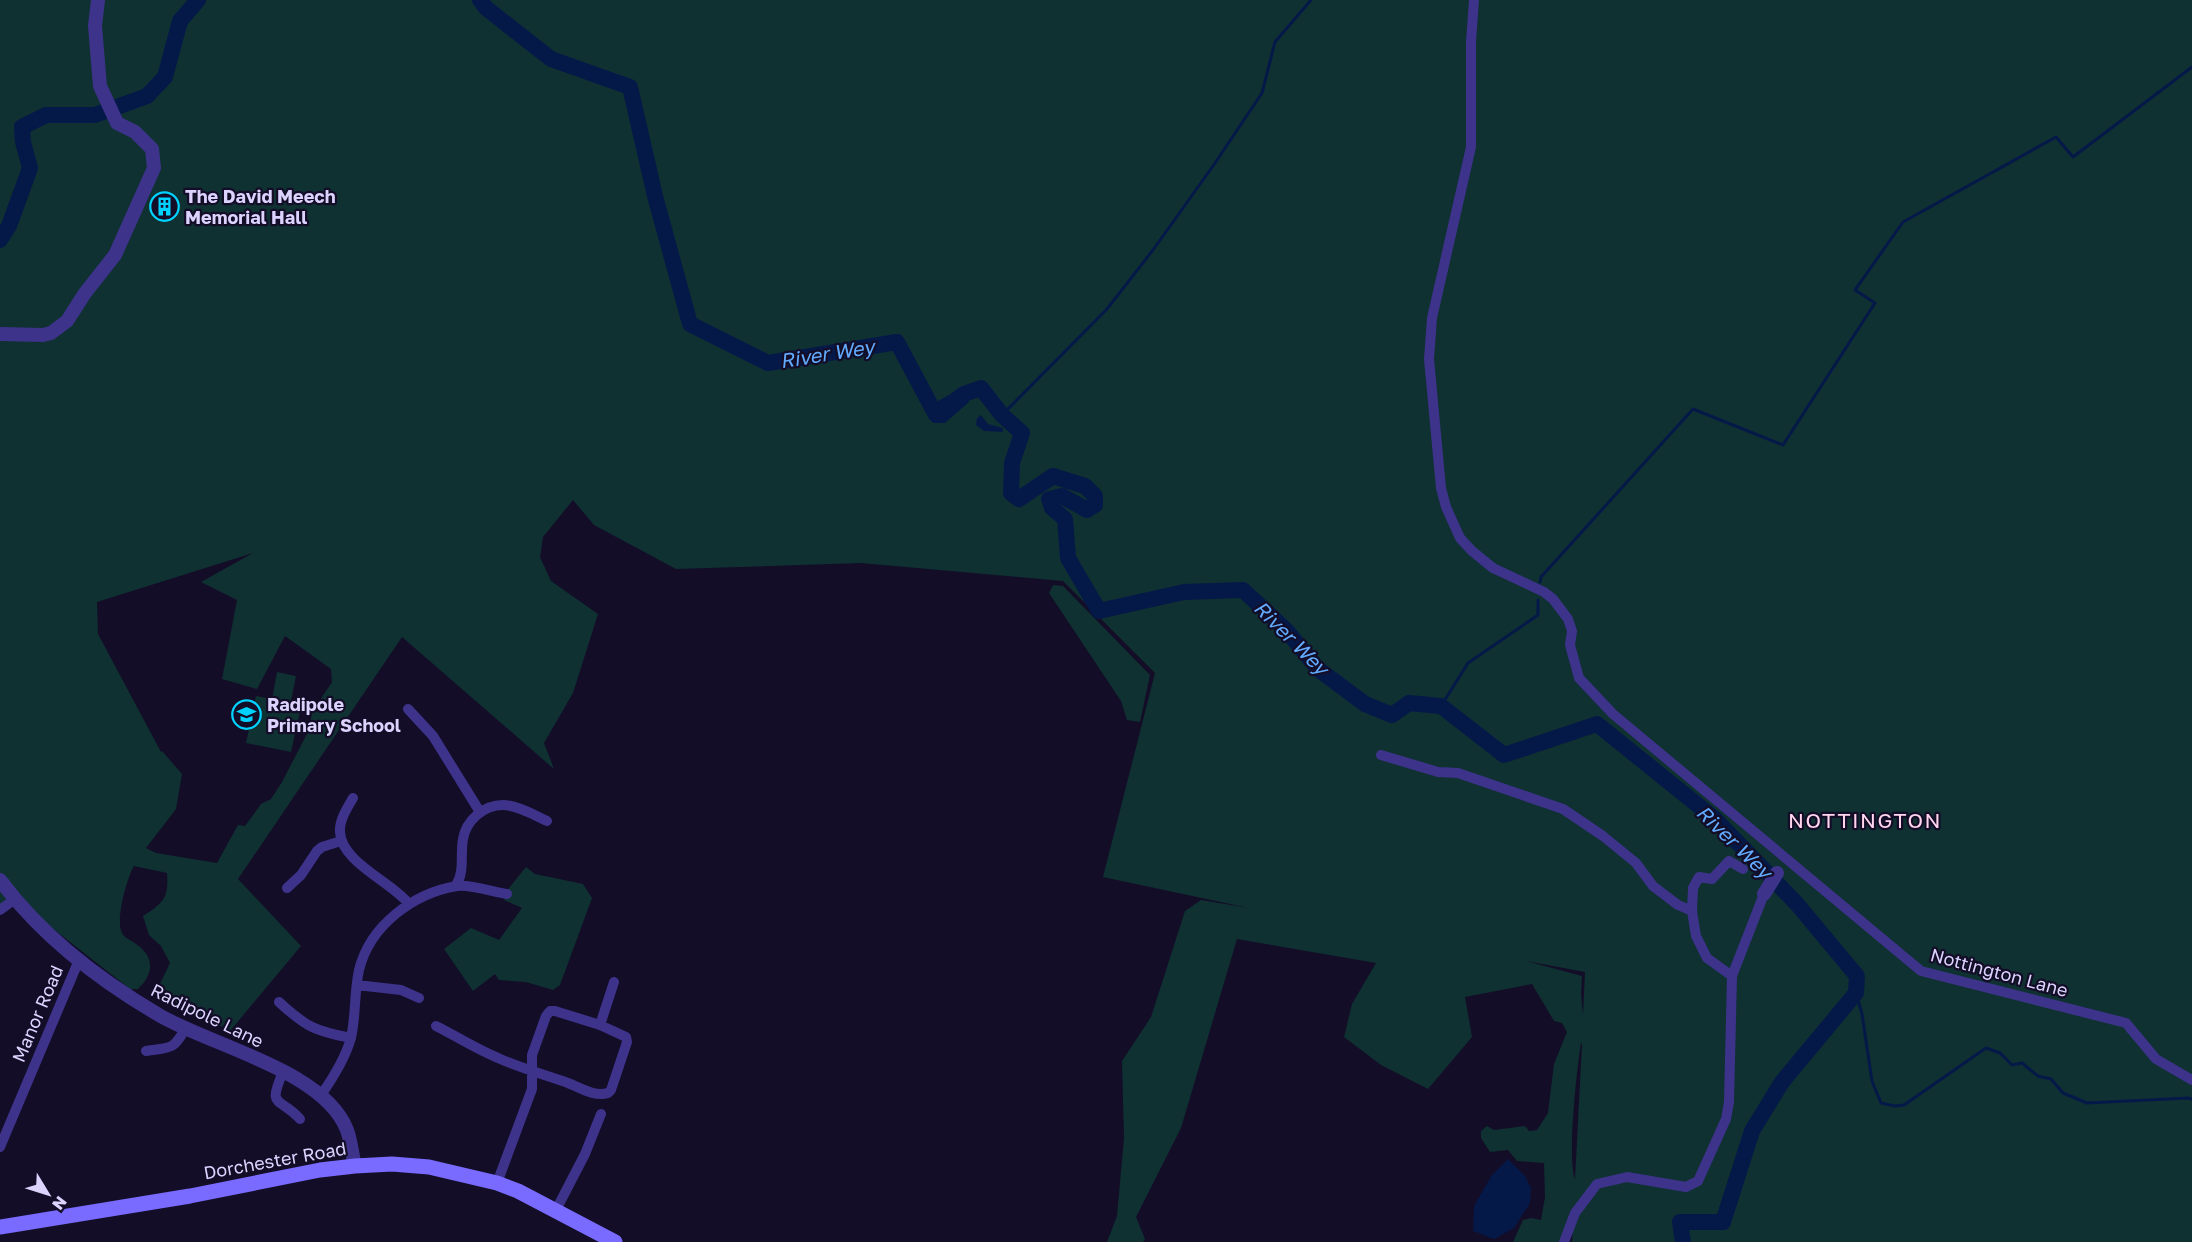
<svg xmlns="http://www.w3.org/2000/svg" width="2192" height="1242" viewBox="0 0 2192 1242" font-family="'Golos Text',sans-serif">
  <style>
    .green { fill: #0f3132; fill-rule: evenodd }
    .water { fill: #051949 }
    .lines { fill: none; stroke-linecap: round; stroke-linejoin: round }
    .stream { stroke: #051949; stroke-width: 3 }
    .river { stroke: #051949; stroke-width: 16 }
    .minor { stroke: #3d338b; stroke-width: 10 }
    .tertiary { stroke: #3d338b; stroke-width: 14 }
    .secondary { stroke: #796bff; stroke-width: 15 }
    .labels { text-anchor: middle; stroke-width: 4.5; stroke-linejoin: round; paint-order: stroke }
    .poi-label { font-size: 18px; font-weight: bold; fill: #dcd4ff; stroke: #130d28; text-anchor: start }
    .street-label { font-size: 18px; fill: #dcd4ff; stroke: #130d28 }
    .water-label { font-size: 20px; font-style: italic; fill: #62abff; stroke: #130d28 }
    .quarter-label { font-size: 21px; letter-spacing: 1.5px; fill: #ffd6ed; stroke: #130d28 }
  </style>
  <rect width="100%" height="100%" fill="#130d28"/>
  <path class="green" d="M 0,0 L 2192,0 L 2192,1242 L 1572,1242 L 1574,1208 L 1560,1242 L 1513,1242 L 1523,1220 L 1531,1218 L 1541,1220 L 1545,1197 L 1544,1163 L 1517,1161 L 1508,1150 L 1490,1152 L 1481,1138 L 1481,1131 L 1487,1126 L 1494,1130 L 1525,1126 L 1529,1131 L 1537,1130 L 1548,1113 L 1554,1064 L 1567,1032 L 1562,1023 L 1554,1021 L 1532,984 L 1465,997 L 1472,1037 L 1428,1089 L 1381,1065 L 1344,1037 L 1352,1004 L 1376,963 L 1237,939 L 1181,1128 L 1136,1217 L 1145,1239 L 1143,1242 L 1107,1242 L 1117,1216 L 1124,1138 L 1122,1061 L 1151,1017 L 1185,911 L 1201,900 L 1249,908 L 1103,877 L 1155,673 L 1063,581 L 861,563 L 676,569 L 594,525 L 573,500 L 543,537 L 540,557 L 551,581 L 598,614 L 573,693 L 544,743 L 554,769 L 402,637 L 238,879 L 301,946 L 230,1031 L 156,992 L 170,963 L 161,946 L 149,935 L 143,916 C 164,903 169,897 167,873 L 134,866 C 127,878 115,920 122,933 C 124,938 131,940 136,944 C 155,957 154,974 138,989 L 130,989 L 15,899 L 0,906 ZM 253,553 L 201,582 L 237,600 L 222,679 L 257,689 L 285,636 L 331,669 L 332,682 L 312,712 L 309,730 L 282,782 L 271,799 L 261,804 L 245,826 L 238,825 L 217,863 L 156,853 L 146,848 L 176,809 L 182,774 L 162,751 L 161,752 L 98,634 L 97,602 ZM 1526,961 L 1585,972 L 1583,1015 L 1581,995 L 1582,976 ZM 1581,1043 L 1582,1044 L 1575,1179 C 1567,1160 1577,1066 1581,1043 Z
    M 1053,585 L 1063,586 L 1150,675 L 1140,722 L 1127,720 L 1121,701 L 1049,593 Z
    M 277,672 L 296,676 L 291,701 L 302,703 L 291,752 L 246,743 L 256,696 L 272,699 Z
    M 526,867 L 535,874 L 583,884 L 592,898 L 560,985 L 553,990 L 526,982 L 499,980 L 495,974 L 473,991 L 444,949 L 471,928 L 499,940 L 522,908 L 504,900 L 509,888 Z"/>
  <path class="water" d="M 960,389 L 965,393 L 969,402 L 945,423 L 934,423 L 929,411 L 929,406 Z
    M 981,415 L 988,424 L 1003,428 L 1003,432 L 984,431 L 976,425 L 977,418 Z
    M 1508,1159 L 1525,1176 L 1531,1188 L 1530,1203 L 1514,1228 L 1494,1239 L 1473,1231 L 1474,1206 L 1492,1175 Z"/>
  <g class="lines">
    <path class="stream" d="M 1002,415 L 1107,309 L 1153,250 L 1213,166 L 1262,93 L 1275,42 L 1311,0
      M 1540,582 L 1541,577 L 1693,409 L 1783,445 L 1875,303 L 1855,290 L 1903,222 L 2056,137 L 2073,157 L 2192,67
      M 1441,706 L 1468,663 L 1538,615 L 1538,600
      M 1856,993 L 1862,1014 L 1872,1081 L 1881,1103 L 1895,1106 L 1904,1105 L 1986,1048 L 2000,1053 L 2012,1065 L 2022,1063 L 2038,1076 L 2051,1079 L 2063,1093 L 2087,1103 L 2188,1098 L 2192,1099"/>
    <path class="river" d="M 480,0 L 486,8 L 551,59 L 630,87 L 655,196 L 690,324 L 768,363 L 897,342 L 936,415 L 964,394 L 981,388 L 1002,415 L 1022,433 L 1012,463 L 1011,493 L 1019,499 L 1053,476 L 1085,486 L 1095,496 L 1095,505 L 1087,510 L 1062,496 L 1049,499 L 1052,508 L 1065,519 L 1068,558 L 1099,611 L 1184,592 L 1243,590 L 1287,631 L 1318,669 L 1365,704 L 1392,715 L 1409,703 L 1441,706 L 1504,755 L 1597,724 L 1715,819 L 1797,904 L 1857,976 L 1856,993 L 1782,1082 L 1752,1131 L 1723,1222 L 1680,1222 L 1683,1242
      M 0,240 L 9,226 L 30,168 L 23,142 L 22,127 L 46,115 L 95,115 L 147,96 L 165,77 L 180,21 L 198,0"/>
    <path class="minor" d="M 1474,0 L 1471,42 L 1471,147 L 1432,318 L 1429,359 L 1441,488 L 1446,507 L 1460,538 L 1472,551 L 1493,568 L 1544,592 L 1553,599 L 1568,619 L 1572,631 L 1570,645 L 1579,678 L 1613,714 L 1921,971 L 2126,1023 L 2156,1059 L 2192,1080
      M 408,709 L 433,736 L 480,812
      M 1381,755 L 1438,772 L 1458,773 L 1563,809 L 1603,836 L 1636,863 L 1653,886 L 1678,905 L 1692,911 L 1696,936 L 1707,958 L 1732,976
      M 353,798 C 347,808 339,821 340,832 C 341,862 392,882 409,904
      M 456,885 C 465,872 460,855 463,839 C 466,821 483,805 503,805 C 517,805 534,815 547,821
      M 287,888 L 301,875 L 317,851 L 322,847 L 341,841
      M 0,910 L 15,899
      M 1692,911 L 1693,888 L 1699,877 L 1712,879 L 1729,861 L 1743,869
      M 357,985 L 401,990 L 419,998
      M 279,1002 C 306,1027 315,1031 351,1038
      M 600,1025 L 614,982
      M 436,1026 C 456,1036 476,1049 498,1058 C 520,1068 545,1075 568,1083 C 581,1088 594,1097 608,1093 L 611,1090 L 627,1042 L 626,1037 L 600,1025 L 555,1011 L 550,1011 L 546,1016 L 532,1055 L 532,1089 L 497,1183
      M 146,1051 C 170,1047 173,1051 185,1029
      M 283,1072 C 267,1109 279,1096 300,1119
      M 321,1095 C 333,1078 345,1059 351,1038 C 356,1016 354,993 359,970 C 370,925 414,893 457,886 C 469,884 494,892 507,894
      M 0,1147 L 79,960
      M 556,1210 L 585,1154 L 601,1114
      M 1564,1242 L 1575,1213 L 1597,1184 L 1627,1177 L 1686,1187 L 1698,1181 L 1726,1119 L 1729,1102 L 1732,976 L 1764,894"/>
    <path class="tertiary" d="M 0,334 L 43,335 L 51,333 L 67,321 L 85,293 L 115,255 L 154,168 L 152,149 L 135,132 L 117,123 L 100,86 L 95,26 L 98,0
      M 0,880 C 42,936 99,980 159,1015 C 211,1046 324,1070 347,1130 C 351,1141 352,1154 355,1166
      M 1764,894 L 1777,873"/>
    <path class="secondary" d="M 0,1227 L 190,1196 L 320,1170 L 355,1166 L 392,1164 L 429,1167 L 497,1183 L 518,1191 L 615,1242"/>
  </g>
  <defs>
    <symbol id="building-ring" viewBox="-11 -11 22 22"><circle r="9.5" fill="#130d28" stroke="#00d2ff" stroke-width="1.5"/><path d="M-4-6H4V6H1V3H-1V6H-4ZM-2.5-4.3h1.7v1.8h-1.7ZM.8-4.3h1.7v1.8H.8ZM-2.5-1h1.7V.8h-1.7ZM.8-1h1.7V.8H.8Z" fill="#00d2ff"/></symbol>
    <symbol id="school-ring" viewBox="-11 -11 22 22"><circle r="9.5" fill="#130d28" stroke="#00d2ff" stroke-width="1.5"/><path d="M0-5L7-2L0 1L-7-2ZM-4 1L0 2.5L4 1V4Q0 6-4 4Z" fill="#00d2ff"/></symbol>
  </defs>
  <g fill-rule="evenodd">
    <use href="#building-ring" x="148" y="190" width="33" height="33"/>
    <use href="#school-ring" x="230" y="698" width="33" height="33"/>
  </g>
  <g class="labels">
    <g class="poi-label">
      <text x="185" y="203">The David Meech<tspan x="185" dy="21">Memorial Hall</tspan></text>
      <text x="267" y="711">Radipole<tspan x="267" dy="21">Primary School</tspan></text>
    </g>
    <g class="street-label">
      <text transform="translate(1999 973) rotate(15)" y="6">Nottington Lane</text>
      <text transform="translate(38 1014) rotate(-67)" y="6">Manor Road</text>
      <text transform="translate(207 1016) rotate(26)" y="6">Radipole Lane</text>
      <text transform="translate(275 1161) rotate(-10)" y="6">Dorchester Road</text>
    </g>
    <g class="water-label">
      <text transform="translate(827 354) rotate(-9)" y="7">River Wey</text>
      <text transform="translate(1291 638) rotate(45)" y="7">River Wey</text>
      <text transform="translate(1734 842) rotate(44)" y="7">River Wey</text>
    </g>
    <g class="quarter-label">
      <text x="1865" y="828">NOTTINGTON</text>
    </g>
  </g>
  <g transform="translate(48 1194) rotate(128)" stroke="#130d28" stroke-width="4.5" paint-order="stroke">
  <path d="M0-4.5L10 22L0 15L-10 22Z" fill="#dcd4ff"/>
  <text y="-9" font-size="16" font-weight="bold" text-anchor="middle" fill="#dcd4ff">N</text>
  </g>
</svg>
